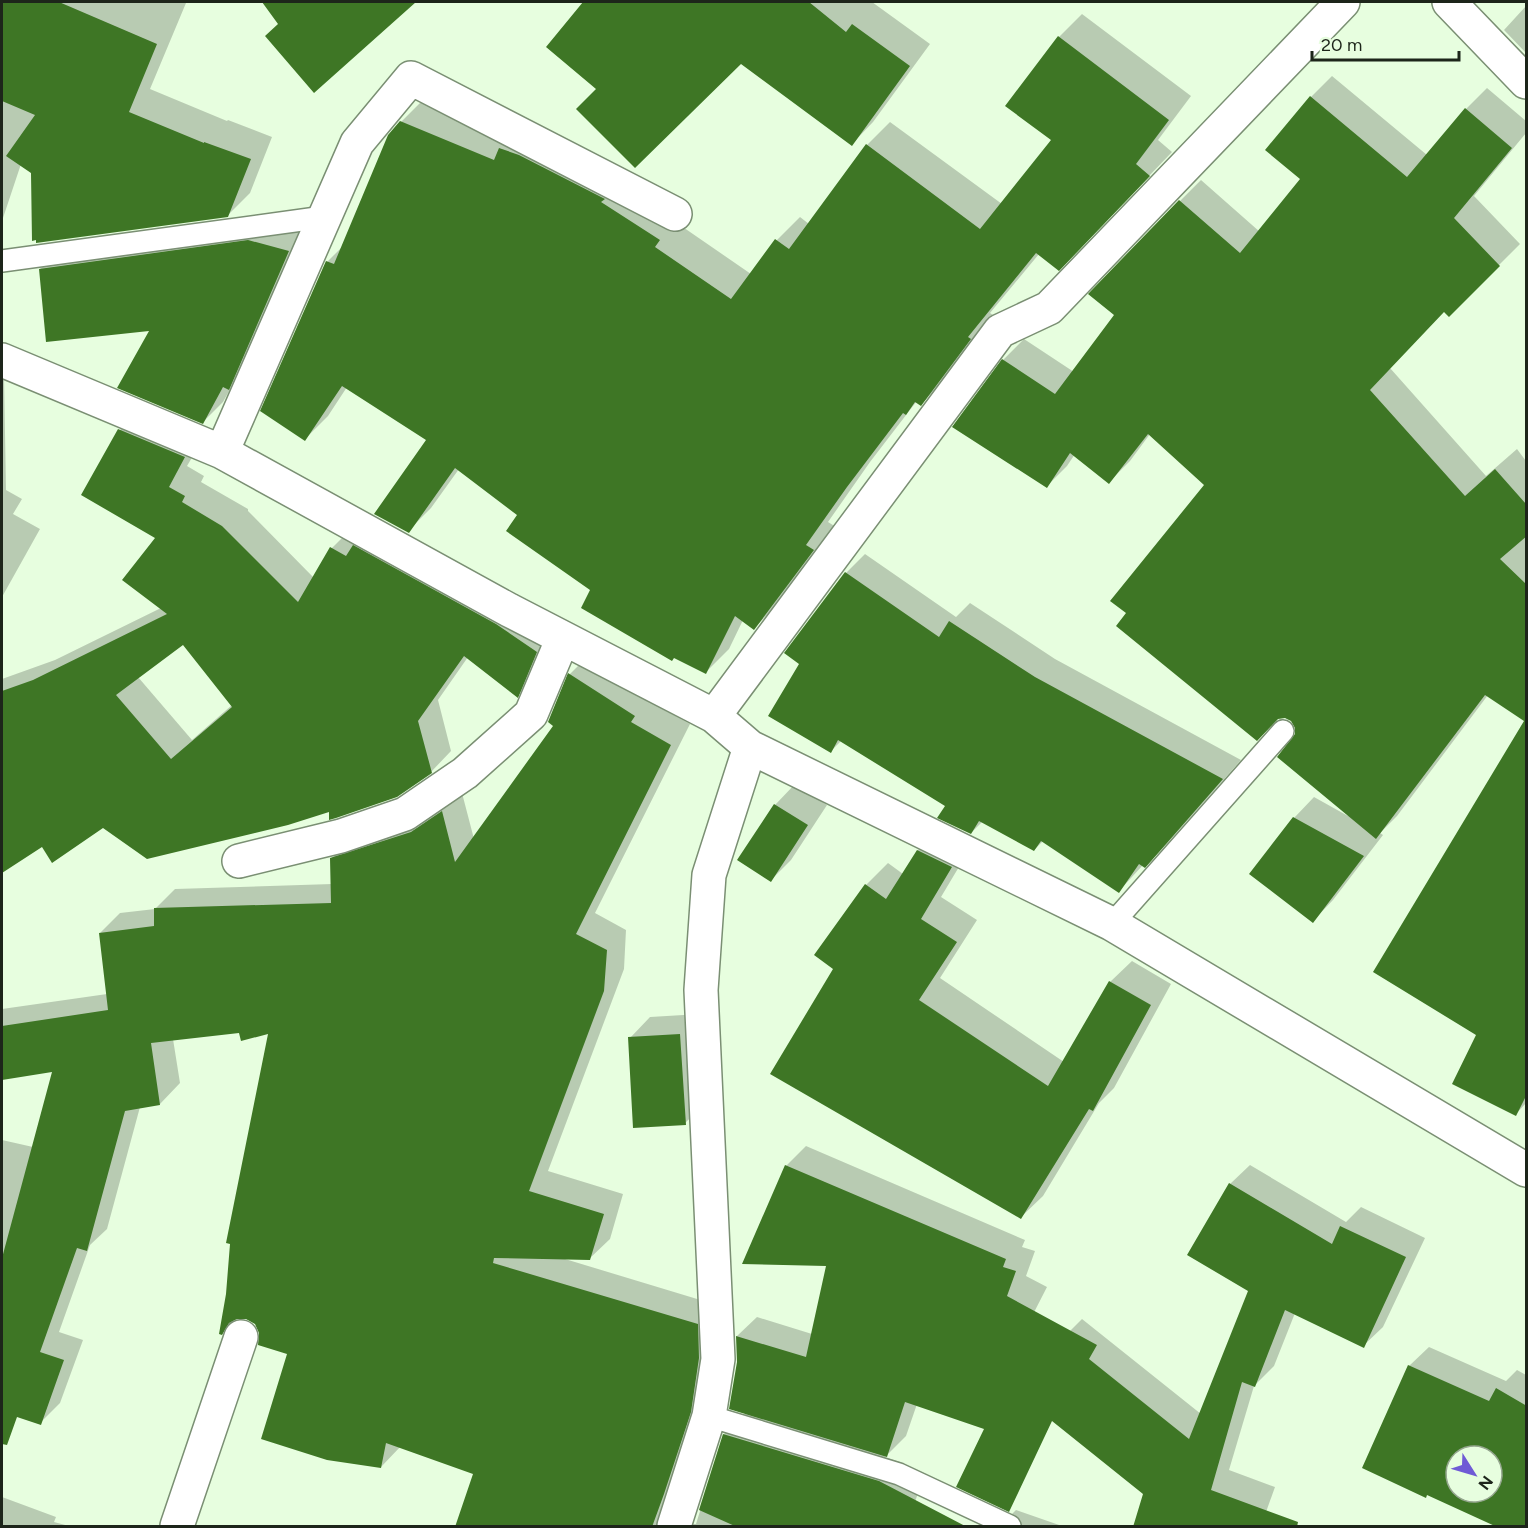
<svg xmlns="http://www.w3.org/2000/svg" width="1528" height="1528" viewBox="0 0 1528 1528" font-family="Figtree,sans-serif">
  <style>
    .shadow { fill: #0003; fill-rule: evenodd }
    .building { fill: #3e7625; fill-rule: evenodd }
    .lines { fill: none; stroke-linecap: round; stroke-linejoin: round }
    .lane-casing { stroke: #7a8f73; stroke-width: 24 }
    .street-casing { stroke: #7a8f73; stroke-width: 36 }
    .lane { stroke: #fff; stroke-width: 21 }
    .street { stroke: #fff; stroke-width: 33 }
  </style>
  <rect width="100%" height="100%" fill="#e7fedf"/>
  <path class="shadow" d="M 2,2 L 35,2 L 47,51 L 61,2 L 181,2 L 186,3 L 150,89 L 227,121 L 228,120 L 272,137 L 250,193 L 227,216 L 38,242 L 28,143 L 2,221 Z
    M 264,2 L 414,2 L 314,90 L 279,24 Z
    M 585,2 L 872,2 L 930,44 L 873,122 L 852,144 L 740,62 L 598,89 L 548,46 Z
    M 1526,6 L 1526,53 L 1504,30 Z
    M 1082,14 L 1191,96 L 1158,140 L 1172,152 L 1082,246 L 1039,254 L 990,313 L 993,315 L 944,381 L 921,404 L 917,401 L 913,406 L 870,462 L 828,522 L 836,527 L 777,605 L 754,628 L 743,620 L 729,649 L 706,672 L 592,589 L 519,515 L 459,469 L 431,508 L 408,531 L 428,440 L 347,387 L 328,416 L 305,439 L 327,262 L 343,246 L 401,122 L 424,99 L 677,223 L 751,274 L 777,240 L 800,217 L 809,224 L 867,145 L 890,122 L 1002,204 L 1053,140 L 1059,37 Z
    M 1332,76 L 1427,155 L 1466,109 L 1487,88 L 1526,121 L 1526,133 L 1474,196 L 1520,244 L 1449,315 L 1444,310 L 1390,368 L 1486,476 L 1517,449 L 1526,461 L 1526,1103 L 1516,1114 L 1478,1034 L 1526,720 L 1488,695 L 1397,816 L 1380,833 L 1383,835 L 1333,900 L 1313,921 L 1294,818 L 1314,797 L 1348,816 L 1297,735 L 1297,727 L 1206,485 L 1150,434 L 1130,461 L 1109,482 L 1075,454 L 1067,466 L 1046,487 L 1003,360 L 1024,339 L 1074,372 L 1116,315 L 1180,201 L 1201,180 L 1260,232 L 1303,179 L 1311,97 Z
    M 268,221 L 308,232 L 248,369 L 233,384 L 223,402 L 203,422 L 151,329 L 40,269 L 60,250 Z
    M 2,375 L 4,375 L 6,490 L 22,499 L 13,514 L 40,529 L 2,597 Z
    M 140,410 L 204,437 L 187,466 L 204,476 L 201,482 L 248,509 L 248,511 L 314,578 L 332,548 L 352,528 L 556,632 L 537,676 L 517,696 L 468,657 L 438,700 L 451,751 L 431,772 L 330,810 L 103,826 L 42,845 L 2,871 L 2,679 L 55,660 L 161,608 L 158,537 L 120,430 ZM 183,643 L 232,705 L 192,740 L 138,677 Z
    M 865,554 L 956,617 L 970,603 L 1055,659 L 1241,760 L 1164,847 L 1145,866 L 1143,865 L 1119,891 L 1043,841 L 1034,850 L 983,821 L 971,833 L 947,806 L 842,740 L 831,751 L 801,663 L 846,573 Z
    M 590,654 L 654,695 L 650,702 L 690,724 L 595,913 L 626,930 L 624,969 L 548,1171 L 623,1194 L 610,1239 L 589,1259 L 565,1259 L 717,1305 L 688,1524 L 696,1524 L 724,1434 L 746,1413 L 738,1362 L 737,1336 L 757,1317 L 812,1334 L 828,1265 L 786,1166 L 806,1146 L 1025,1240 L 1022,1247 L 1035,1251 L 1026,1276 L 1047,1287 L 988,1402 L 917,1404 L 906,1436 L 885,1457 L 900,1462 L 924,1475 L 907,1526 L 562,1526 L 475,1473 L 401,1446 L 381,1467 L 289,1353 L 261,1332 L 256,1323 L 247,1318 L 237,1317 L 222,1333 L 270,1032 L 240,1031 L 173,1039 L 180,1083 L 160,1104 L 140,1107 L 107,1229 L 90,1245 L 59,1332 L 83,1340 L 60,1403 L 40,1423 L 2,1410 L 2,1140 L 33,1147 L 54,1070 L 2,1078 L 2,1009 L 107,994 L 100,933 L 120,913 L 155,909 L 175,889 L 332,884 L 331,859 L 352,838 L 462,793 L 474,839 L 555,725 L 550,721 L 570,674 Z
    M 795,784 L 827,805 L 791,860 L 771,880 L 775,805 Z
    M 940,829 L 972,845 L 941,897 L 977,920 L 940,978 L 1064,1062 L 1110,982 L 1132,961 L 1171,984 L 1114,1088 L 1099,1103 L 1043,1196 L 1021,1217 L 835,968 L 817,955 L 866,885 L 888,863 L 903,874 L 918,850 Z
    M 700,1014 L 706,1103 L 685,1123 L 630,1038 L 650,1017 Z
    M 1250,1165 L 1346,1222 L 1361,1207 L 1425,1238 L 1383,1327 L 1363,1346 L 1295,1313 L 1274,1366 L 1254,1386 L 1229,1470 L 1275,1487 L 1261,1526 L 1144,1493 L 1063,1338 L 1082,1319 L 1201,1414 L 1250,1290 L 1230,1184 Z
    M 1429,1347 L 1506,1381 L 1517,1370 L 1526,1375 L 1526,1526 L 1428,1494 L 1409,1366 ZM 1456,1456 L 1492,1456 L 1492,1492 L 1456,1492 Z
    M 2,1497 L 56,1517 L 54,1522 L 69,1526 L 2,1526 Z
    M 1016,1510 L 1062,1526 L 1000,1526 Z"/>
  <path class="building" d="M 2,2 L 59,2 L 157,44 L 129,112 L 204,143 L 204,142 L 251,159 L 228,217 L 36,243 L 36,240 L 32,241 L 31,173 L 6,156 L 35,115 L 2,101 Z
    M 262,2 L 416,2 L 314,93 L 265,36 L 278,24 Z
    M 583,2 L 809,2 L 846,32 L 852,24 L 910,66 L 852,146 L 741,64 L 635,168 L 576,109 L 596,89 L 546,47 Z
    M 1058,36 L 1169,120 L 1136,164 L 1150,176 L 1059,271 L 1036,253 L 968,337 L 971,339 L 921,406 L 915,402 L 906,415 L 903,413 L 847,487 L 806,545 L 814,550 L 754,630 L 735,616 L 706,674 L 674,658 L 672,661 L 581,608 L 590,590 L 506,531 L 517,515 L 455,468 L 409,533 L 374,514 L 426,440 L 342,386 L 305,441 L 260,411 L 326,261 L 334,264 L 388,135 L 400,121 L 494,160 L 499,148 L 519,155 L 605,199 L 601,202 L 660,240 L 655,247 L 731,299 L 775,239 L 789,249 L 866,144 L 980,229 L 1051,140 L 1005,106 Z
    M 1310,96 L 1407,177 L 1465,108 L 1512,148 L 1454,218 L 1500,266 L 1449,317 L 1444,312 L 1370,390 L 1465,496 L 1495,469 L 1527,505 L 1527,536 L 1500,559 L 1527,585 L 1527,1094 L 1516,1116 L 1452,1084 L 1476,1035 L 1373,972 L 1524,721 L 1485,695 L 1376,839 L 1277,757 L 1295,734 L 1295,728 L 1291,721 L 1285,718 L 1278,719 L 1257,741 L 1116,626 L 1126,613 L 1110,601 L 1204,485 L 1148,434 L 1109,484 L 1070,453 L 1047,488 L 952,427 L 1002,359 L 1055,394 L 1114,315 L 1088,294 L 1179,200 L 1240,253 L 1300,179 L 1265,150 Z
    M 248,240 L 289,251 L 229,390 L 223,387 L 203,424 L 117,388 L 149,331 L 46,342 L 39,269 Z
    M 118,429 L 185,457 L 169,487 L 185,496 L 182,502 L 222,526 L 298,602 L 330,547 L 346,556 L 353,545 L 496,624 L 537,652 L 518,698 L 464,656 L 418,721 L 432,773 L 397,797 L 336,818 L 329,820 L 329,812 L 288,825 L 147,859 L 103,828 L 52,863 L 42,847 L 2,873 L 2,691 L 33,680 L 167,614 L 122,580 L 155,538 L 81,495 ZM 183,645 L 232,707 L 171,759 L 116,695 Z
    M 845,572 L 939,637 L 949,621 L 1035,677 L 1223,779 L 1145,868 L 1139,864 L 1119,893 L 1041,841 L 1034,851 L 979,821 L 971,834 L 937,818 L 945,806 L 838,740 L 831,753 L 768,716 L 799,664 L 784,653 Z
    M 568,673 L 635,716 L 631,722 L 671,745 L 576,934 L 607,950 L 604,991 L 529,1191 L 604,1214 L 590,1260 L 494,1258 L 493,1263 L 698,1324 L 699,1358 L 691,1412 L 664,1494 L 652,1527 L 455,1527 L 473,1474 L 386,1443 L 381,1468 L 327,1460 L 261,1439 L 287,1354 L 258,1345 L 259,1333 L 255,1324 L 246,1319 L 237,1319 L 229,1323 L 222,1335 L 219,1334 L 226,1294 L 230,1244 L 226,1243 L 268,1034 L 241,1041 L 239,1033 L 151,1043 L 160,1105 L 125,1111 L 87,1251 L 77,1248 L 40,1352 L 64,1360 L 41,1425 L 17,1417 L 7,1445 L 2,1444 L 2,1258 L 52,1072 L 2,1080 L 2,1026 L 108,1010 L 99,933 L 154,926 L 154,908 L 331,903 L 330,858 L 411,832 L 442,811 L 455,862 L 553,726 L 548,722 Z
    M 774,804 L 808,825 L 771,882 L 737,860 Z
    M 1293,817 L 1364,856 L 1313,923 L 1249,874 Z
    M 917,850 L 952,867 L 921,919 L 957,942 L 919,1000 L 1048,1086 L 1109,981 L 1151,1005 L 1093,1111 L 1089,1109 L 1021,1219 L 770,1074 L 833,969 L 814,955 L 865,884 L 886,899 Z
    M 680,1034 L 686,1125 L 633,1128 L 628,1037 Z
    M 785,1165 L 1006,1259 L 1003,1267 L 1016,1271 L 1007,1296 L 1097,1345 L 1089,1359 L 1189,1439 L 1248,1291 L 1187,1255 L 1229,1183 L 1332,1244 L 1340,1226 L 1406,1257 L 1364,1348 L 1285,1310 L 1255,1387 L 1242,1382 L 1211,1490 L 1298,1522 L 1297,1527 L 1133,1527 L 1143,1494 L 1052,1421 L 1009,1512 L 956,1487 L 984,1429 L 905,1402 L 887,1457 L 729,1409 L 737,1362 L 736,1336 L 806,1357 L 826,1266 L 742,1264 Z
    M 1408,1365 L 1489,1401 L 1496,1388 L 1527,1406 L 1527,1527 L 1497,1527 L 1427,1495 L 1426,1498 L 1362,1468 ZM 1456,1456 L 1492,1456 L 1492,1492 L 1456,1492 Z
    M 723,1434 L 879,1481 L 967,1527 L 737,1527 L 699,1510 Z"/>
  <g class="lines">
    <defs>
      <path id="lane" d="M 2,261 L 324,217
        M 1112,924 L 1283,731
        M 709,1416 L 899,1474 L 1010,1526"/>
      <path id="street" d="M 1449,2 L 1526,82
        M 2,360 L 222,452 L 509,610 L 714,716 L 750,747 L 1112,924 L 1526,1170
        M 222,452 L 357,143 L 411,78 L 675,214
        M 714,716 L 1000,331 L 1049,308 L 1343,2
        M 239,861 L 341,836 L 405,814 L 465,773 L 531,714 L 563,638
        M 177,1526 L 241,1337
        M 674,1526 L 709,1416 L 718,1359 L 701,990 L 709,875 L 750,747"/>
    </defs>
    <use href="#lane" class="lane-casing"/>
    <use href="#street" class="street-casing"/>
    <use href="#lane" class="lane"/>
    <use href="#street" class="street"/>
  </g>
  <rect width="1528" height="1528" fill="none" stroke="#1d251a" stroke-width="6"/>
  <g transform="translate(1474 1474) rotate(127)"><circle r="28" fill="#e7fedf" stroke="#96a790" stroke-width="1.5"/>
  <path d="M0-4.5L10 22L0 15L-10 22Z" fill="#6f5bd5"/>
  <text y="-9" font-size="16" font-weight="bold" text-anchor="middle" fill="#1d251a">N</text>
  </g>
  <path d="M1312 51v9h147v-9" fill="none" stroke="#1d251a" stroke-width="3"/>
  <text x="1321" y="51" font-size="18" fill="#1d251a" stroke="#e7fedf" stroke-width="4.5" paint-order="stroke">20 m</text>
</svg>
